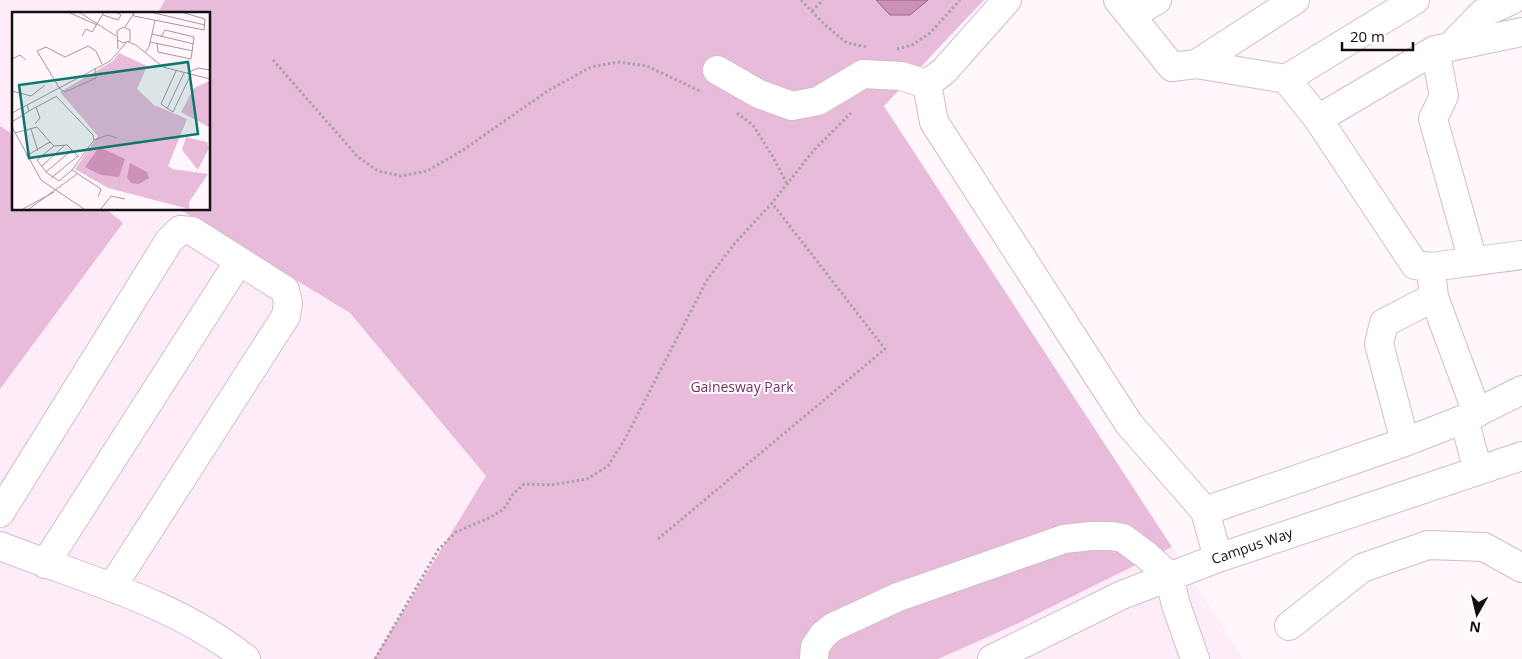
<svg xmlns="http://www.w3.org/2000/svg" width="1522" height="659" viewBox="0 0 1522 659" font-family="'Open Sans',sans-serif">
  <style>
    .built { fill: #feedf8 }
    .green { fill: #e9bbda }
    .water { fill: #cb91b8; stroke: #946986 }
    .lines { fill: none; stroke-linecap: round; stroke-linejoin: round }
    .minor-casing { stroke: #d0bdc9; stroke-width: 30 }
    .path { stroke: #aba3a8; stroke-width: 3; stroke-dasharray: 2.5 2.5; stroke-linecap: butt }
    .minor { stroke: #fff; stroke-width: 28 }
    .labels { text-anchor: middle; stroke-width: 4; stroke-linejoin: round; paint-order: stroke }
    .park-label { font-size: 14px; fill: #742e61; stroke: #fff }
    .street-label { font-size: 14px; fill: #140d12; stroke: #fff }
    .inset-road { fill: none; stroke: #a1999e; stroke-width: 1 }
    .view { fill: #0f766e; fill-opacity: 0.15; stroke: #0f766e; stroke-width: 2.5 }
    .inset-edge { fill: none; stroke: #140d12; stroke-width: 2.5 }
  </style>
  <rect width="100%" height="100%" fill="#fff7fc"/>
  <path class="built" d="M 0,0 L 165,0 L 157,14 L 14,14 L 14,209 L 179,209 L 350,313 L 486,476 L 374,659 L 0,659 Z
    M 1172,547 L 1243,659 L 938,659 L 1019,623 Z"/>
  <path class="green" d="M 165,0 L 984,0 L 884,106 L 1172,547 L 1019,623 L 938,659 L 374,659 L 486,476 L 350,313 L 179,209 L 209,209 L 209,14 L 157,14 Z
    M 0,126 L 14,135 L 14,209 L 106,209 L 123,223 L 0,389 Z"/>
  <path class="water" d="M 876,0 L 928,0 L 910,15 L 890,15 Z"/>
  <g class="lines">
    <defs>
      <path id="minor" d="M 1007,0 L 944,71 L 927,84 L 934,122 L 1129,424 L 1205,511
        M 1118,0 L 1172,67 L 1196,64 L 1286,79
        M 1415,0 L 1286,79 L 1318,119 L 1435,50 L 1522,32
        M 1131,15 L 1157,0
        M 1450,47 L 1483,13 L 1512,0
        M 1435,50 L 1444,96 L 1433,119 L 1473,261
        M 1196,64 L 1295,0
        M 717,70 L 759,94 L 792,106 L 818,101 L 863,74 L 901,76 L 927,84
        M 1318,119 L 1415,265 L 1431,267 L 1522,255
        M 1432,279 L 1434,297 L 1477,413
        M 1464,419 L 1522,390
        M 1405,442 L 1379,344 L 1384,323 L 1434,297
        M 0,513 L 169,241 L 180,230 L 192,231 L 285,290 L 288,303 L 286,316 L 112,587
        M 0,546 C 84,579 175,602 246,659
        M 1218,558 L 1205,511 L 1405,442 L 1464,419 L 1478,471
        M 45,564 L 239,261
        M 1289,626 L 1362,568 L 1428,545 L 1484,547 L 1522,568
        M 814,659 L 815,647 L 823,635 L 833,627 L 898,597 L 1064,539 L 1091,536 L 1112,536 L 1123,538 L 1146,555 L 1169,576 L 1176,605 L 1195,659
        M 992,659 L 1122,595 L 1218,558 L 1522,456"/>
    </defs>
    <use href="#minor" class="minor-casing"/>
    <path class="path" d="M 801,0 L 825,25 L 847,43 L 868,47
      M 812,11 L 823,0
      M 897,49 L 912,45 L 930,33 L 960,0
      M 273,60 L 358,157 L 378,171 L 401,176 L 427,171 L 463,150 L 549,90 L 591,67 L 618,62 L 647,66 L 702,92
      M 737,113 L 753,125 L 773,157 L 787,184
      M 658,539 L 885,349 L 772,203
      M 375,659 L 438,550 L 456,532 L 489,518 L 504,509 L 513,494 L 524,484 L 551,485 L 587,479 L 608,466 L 625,439 L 707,280 L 735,243 L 772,203 L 814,150 L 851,113"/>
    <use href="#minor" class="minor"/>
  </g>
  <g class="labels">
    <g class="park-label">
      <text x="742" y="392">Gainesway Park</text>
    </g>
    <g class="street-label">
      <text transform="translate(1252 546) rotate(-19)" y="5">Campus Way</text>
    </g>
  </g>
  <g transform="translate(12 12)">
    <rect width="198" height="198" fill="#fff7fc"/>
    <path d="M 107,41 L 135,54 L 125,77 L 142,93 L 175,107 L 156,154 L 161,157 L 196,162 L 177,190 L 177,197 L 96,176 L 63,157 L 86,124 L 48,80 L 101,49 ZM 197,69 L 198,69 L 197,115 L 169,100 L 182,76 ZM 174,125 L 195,130 L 197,136 L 186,158 L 170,138 Z" fill="#e9bbda"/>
    <path d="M 87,135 L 113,147 L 107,165 L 89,163 L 73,155 ZM 118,151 L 135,160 L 137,166 L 127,172 L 119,171 L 115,166 Z" fill="#cb91b8"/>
    <path class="inset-road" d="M 56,0 L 85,13M 67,0 L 104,24M 120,0 L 122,4 L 192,18 L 193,7 L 169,0M 138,0 L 193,13M 91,3 L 106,8 L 109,3 L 104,0M 113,15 L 123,0M 140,22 L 182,32M 70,24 L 74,17 L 80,20 L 92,0M 116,30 L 124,33 L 151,55 L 198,67M 138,30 L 181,39M 145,31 L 146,40 L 179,47 L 182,25 L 153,18 L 149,25M 106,37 L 105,19 L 111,15 L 118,18 L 118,29 L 111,31 L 106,28M 133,40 L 137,35 L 143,8M 0,47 L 8,43 L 14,48M 83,56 L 84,66 L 53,80 L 48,77 L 25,39 L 34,35 L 53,45 L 76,34 L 84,39 L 90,52M 164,59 L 149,92 L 161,100 L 179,62M 175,61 L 186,56 L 198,58M 0,79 L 19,84 L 33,73M 45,85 L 81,123 L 82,128 L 60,158 L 89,177 L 86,185M 15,93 L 17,99 L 45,84M 155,97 L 172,61M 0,101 L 98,49 L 114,31M 0,110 L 17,99M 23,112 L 28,106 L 24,95M 0,115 L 29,168 L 72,197M 19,117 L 26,139M 3,121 L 25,115 L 38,130M 82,128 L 96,123 L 105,126M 42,134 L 55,133 L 67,145M 14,144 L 38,130 L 42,134 L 25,148 L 34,160 L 47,169 L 60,158M 30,154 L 52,134M 34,160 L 60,138M 39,166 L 66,144M 11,197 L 42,180M 17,197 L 65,162M 89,197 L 99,184 L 113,187"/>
    <path class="view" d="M 176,50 L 186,122 L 17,146 L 7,73 Z"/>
    <rect width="198" height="198" class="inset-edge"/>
  </g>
  <g transform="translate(1477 614) rotate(188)" stroke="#ffffff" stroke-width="4" paint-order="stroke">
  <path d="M0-4L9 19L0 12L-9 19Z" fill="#140d12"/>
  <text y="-8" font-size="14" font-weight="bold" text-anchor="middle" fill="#140d12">N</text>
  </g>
  <path d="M1342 42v8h71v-8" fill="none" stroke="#140d12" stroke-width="2.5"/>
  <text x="1350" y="42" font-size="15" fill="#140d12" stroke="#ffffff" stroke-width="4" paint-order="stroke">20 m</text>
</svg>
